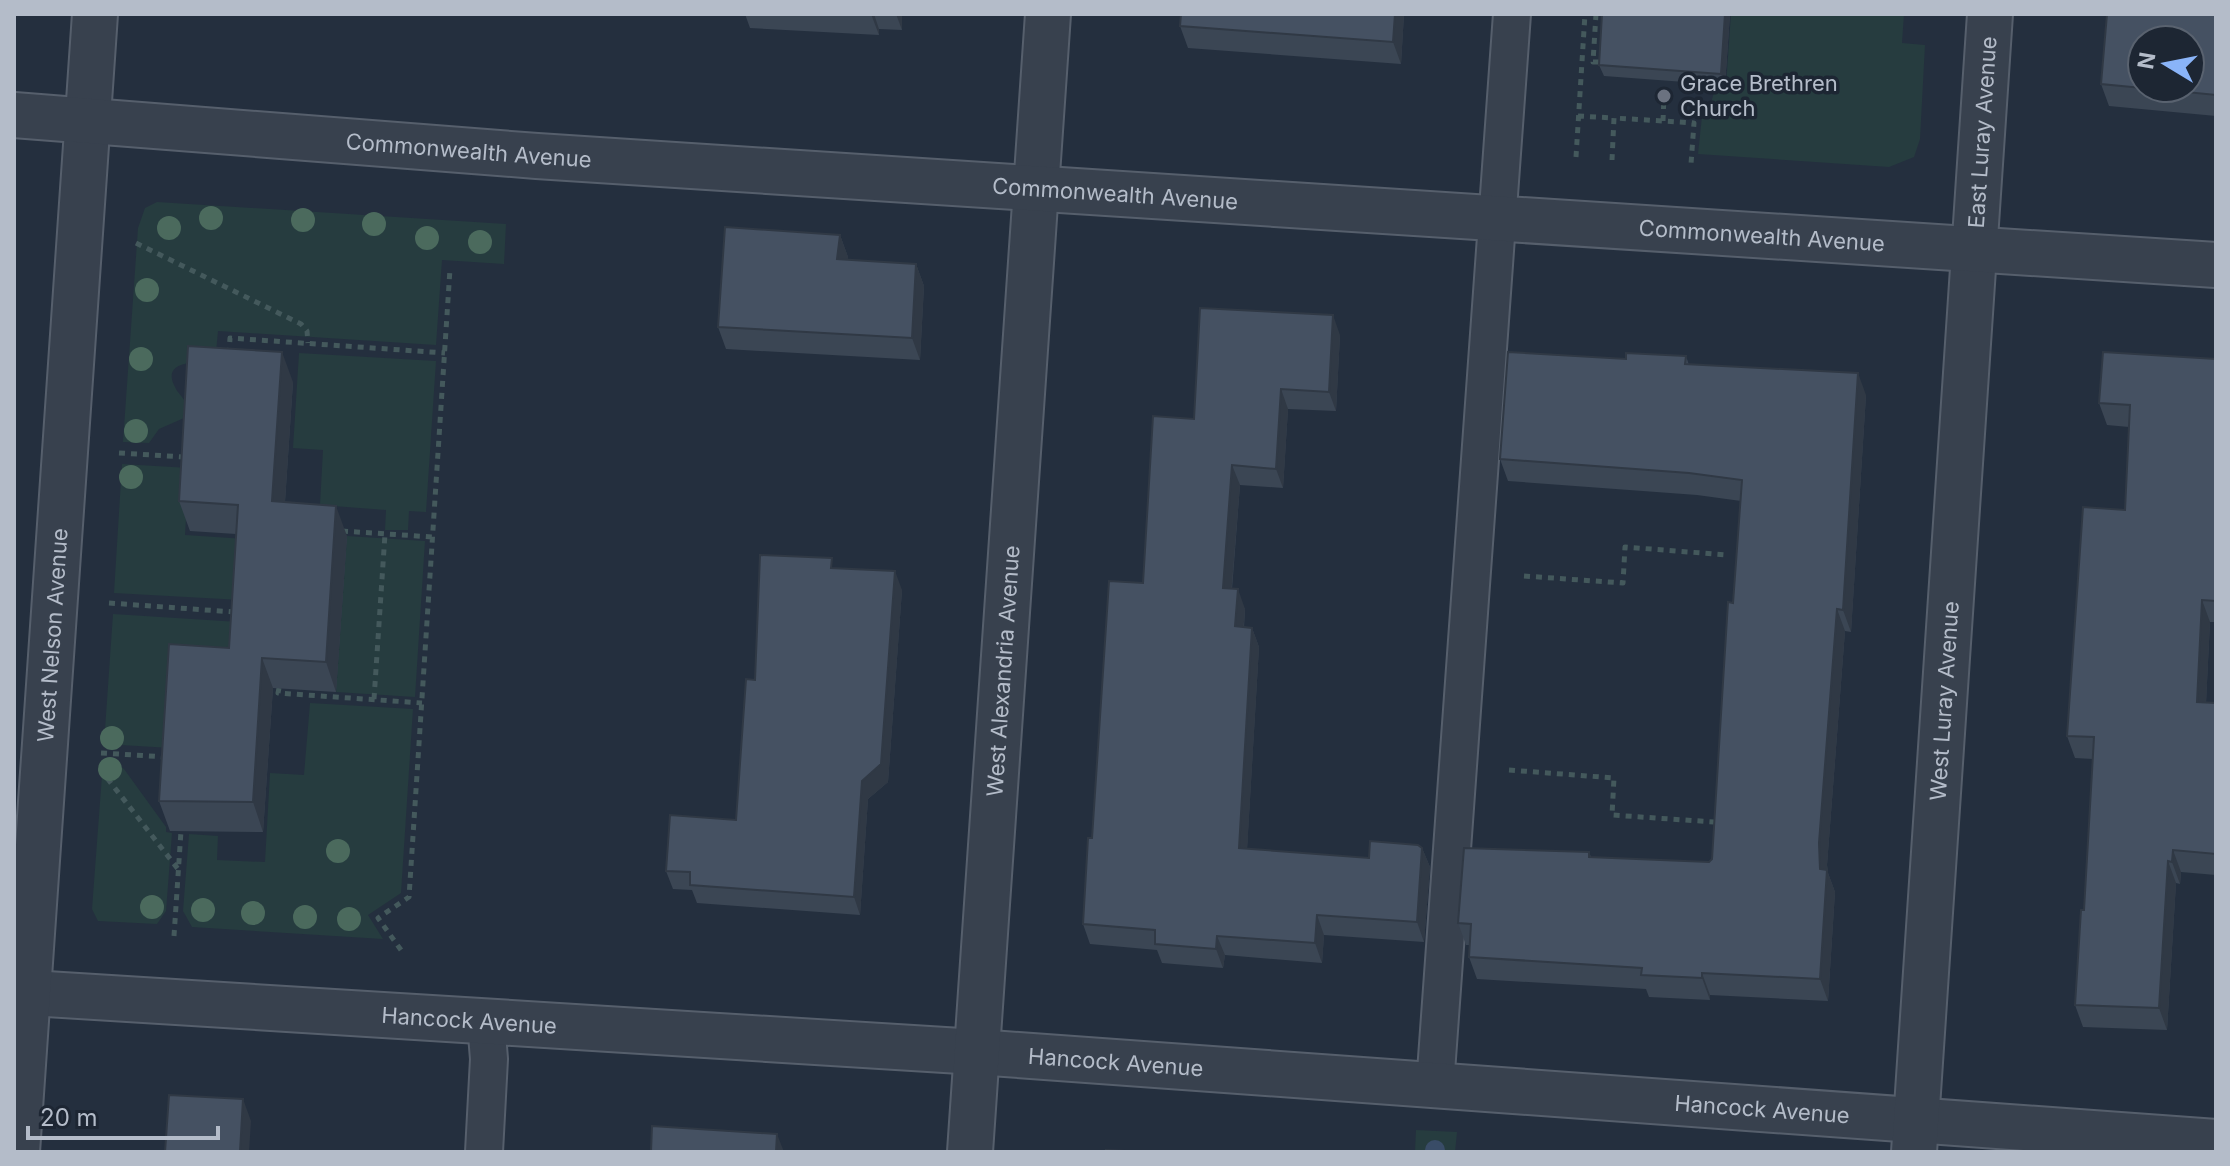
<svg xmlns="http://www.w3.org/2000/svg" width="2230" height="1166" viewBox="0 0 2230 1166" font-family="Inter,sans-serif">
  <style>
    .green { fill: #263c3f }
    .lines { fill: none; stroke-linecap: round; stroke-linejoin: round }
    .stream { stroke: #394c67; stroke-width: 20 }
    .service-casing { stroke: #565f6c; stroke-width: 40 }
    .minor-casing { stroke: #565f6c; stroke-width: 48 }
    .tertiary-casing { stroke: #565f6c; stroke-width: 48 }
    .path { stroke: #44595c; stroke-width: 5; stroke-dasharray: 6 6; stroke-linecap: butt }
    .service { stroke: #38414e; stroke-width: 36 }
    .minor { stroke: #38414e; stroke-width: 44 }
    .tertiary { stroke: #38414e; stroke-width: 44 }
    .tree { fill: #4b6a5d }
    .wall { fill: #3b4654 }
    .shaded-wall { fill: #303945 }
    .building { fill: #455162; stroke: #303945; stroke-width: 2 }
    .worship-dot { fill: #6b7280; stroke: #1d2633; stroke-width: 3 }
    .labels { text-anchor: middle; stroke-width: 7; stroke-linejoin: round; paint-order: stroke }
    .poi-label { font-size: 22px; fill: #b4bcc9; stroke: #1d2633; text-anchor: start }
    .street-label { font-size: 22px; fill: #b4bcc9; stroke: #1d2633 }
  </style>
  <rect width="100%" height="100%" fill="#242f3e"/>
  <path class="green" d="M 1731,14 L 1904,14 L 1902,43 L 1925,45 L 1920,139 L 1914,157 L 1889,167 L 1698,154 L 1702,116 L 1711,103 L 1716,85 L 1726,86 Z
    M 157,202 L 506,224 L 504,264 L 442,260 L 436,345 L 218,331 L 215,363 C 200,362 160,359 175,387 C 178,394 183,396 186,404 L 184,418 L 159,429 L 149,443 L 123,442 L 138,228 L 145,208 Z
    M 299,353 L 436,361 L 426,512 L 409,511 L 408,530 L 385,530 L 386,510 L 320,505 L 323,450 L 293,448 Z
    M 122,464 L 189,468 L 185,535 L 245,539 L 241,600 L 114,593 Z
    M 347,536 L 425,541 L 415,697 L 336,692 Z
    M 113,614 L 239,622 L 236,672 L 171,748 L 104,744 Z
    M 310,703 L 413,709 L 401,893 L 368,915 L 383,939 L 192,927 L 183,911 L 189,834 L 218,836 L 217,860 L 265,862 L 270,773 L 304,775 Z
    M 103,762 L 116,762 L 124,769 L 166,827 L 166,832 L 172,833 L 166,911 L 157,924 L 98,921 L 92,909 Z
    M 1416,1130 L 1457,1132 L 1455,1152 L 1415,1152 Z"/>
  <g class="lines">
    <path class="stream" d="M 1435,1152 L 1435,1150"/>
    <defs>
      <path id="service" d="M 1435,1086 L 1512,14
        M 484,1152 L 489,1059 L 486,1022"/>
      <g id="minor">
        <path id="s1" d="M 14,992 L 977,1052 L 2216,1142"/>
        <path id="s2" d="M 17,1152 L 95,14"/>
        <path id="s3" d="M 970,1152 L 1048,14"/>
        <path id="s4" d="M 1914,1152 L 1990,14"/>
      </g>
      <g id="tertiary">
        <path id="s5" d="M 14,115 L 537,156 L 2216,265"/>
      </g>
    </defs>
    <use href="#service" class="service-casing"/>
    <use href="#minor" class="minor-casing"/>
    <use href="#tertiary" class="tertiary-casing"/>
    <path class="path" d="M 1596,14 L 1593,62 L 1604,62
      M 1578,116 L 1614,118
      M 1663,121 L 1664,96
      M 1576,157 L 1585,14
      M 1612,160 L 1614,118 L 1694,123 L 1691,164
      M 136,243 L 301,324 L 307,331 L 308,343
      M 229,354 L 230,338 L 445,353
      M 119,453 L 185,457
      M 342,531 L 433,537
      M 1524,576 L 1623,583 L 1625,547 L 1727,555
      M 109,603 L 234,612
      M 279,688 L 278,693 L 422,703
      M 374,699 L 385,534
      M 101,753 L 166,757
      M 100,769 L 178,869
      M 1509,770 L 1614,778 L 1612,815 L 1714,822
      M 174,936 L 181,831
      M 401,950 L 378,918 L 409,897 L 450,269"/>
    <use href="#service" class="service"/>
    <use href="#minor" class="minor"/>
    <use href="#tertiary" class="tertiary"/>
  </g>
  <g class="tree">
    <circle cx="211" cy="218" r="12"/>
    <circle cx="303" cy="220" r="12"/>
    <circle cx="374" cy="224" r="12"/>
    <circle cx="169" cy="228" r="12"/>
    <circle cx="427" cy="238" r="12"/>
    <circle cx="480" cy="242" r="12"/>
    <circle cx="147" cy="290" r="12"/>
    <circle cx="141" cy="359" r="12"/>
    <circle cx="136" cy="431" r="12"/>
    <circle cx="131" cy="477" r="12"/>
    <circle cx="112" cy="738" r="12"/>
    <circle cx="110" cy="769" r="12"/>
    <circle cx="338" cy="851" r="12"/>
    <circle cx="152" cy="907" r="12"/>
    <circle cx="203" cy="910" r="12"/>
    <circle cx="253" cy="913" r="12"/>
    <circle cx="305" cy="917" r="12"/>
    <circle cx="349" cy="919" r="12"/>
  </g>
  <path class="wall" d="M 745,14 L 902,14 L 902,30 L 879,29 L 879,35 L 750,28 Z
    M 1170,14 L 1404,14 L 1401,64 L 1188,48 L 1180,26 L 1180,16 L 1171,15 Z
    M 1602,14 L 1730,14 L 1725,85 L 1604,76 L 1599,65 Z
    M 2216,14 L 2216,116 L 2109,106 L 2101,84 Z
    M 840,235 L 848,257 L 847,260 L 916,264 L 924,286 L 920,360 L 726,349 L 718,327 Z
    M 1340,335 L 1336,411 L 1288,409 L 1283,488 L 1240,485 L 1232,589 L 1245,609 L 1244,627 L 1252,628 L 1259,647 L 1247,849 L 1369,858 L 1422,848 L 1430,867 L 1424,942 L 1324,935 L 1322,963 L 1225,955 L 1223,968 L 1162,963 L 1157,950 L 1090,944 L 1083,924 L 1092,838 L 1143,583 L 1194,419 Z
    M 1686,356 L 1689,365 L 1866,395 L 1851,632 L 1845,631 L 1827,865 L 1828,873 L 1835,892 L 1828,1001 L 1710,995 L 1710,1000 L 1649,997 L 1646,989 L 1477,979 L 1469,957 L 1470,945 L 1466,945 L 1458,923 L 1589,852 L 1591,857 L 1709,862 L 1712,859 L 1741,501 L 1697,495 L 1508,481 L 1500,459 Z
    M 2216,359 L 2216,622 L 2210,622 L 2206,703 L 2216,703 L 2216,875 L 2181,872 L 2180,884 L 2176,883 L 2167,1030 L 2083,1027 L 2075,1005 L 2084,910 L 2093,759 L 2075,758 L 2067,736 L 2125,510 L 2129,427 L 2107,425 L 2099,403 Z
    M 293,382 L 285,502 L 347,536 L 336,692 L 273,688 L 263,832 L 170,831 L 159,801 L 229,648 L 236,534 L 190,531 L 179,501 Z
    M 836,568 L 902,590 L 888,782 L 868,799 L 860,915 L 697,903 L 692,890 L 673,889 L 666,871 L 736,820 L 755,680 Z"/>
  <path class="shaded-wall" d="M 871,14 L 874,14 L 879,29 L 879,35 Z
    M 896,14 L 902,14 L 902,30 Z
    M 1395,14 L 1404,14 L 1401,64 L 1393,42 Z
    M 1725,14 L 1730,14 L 1725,85 L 1721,74 Z
    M 840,235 L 848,257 L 845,281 L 837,259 Z
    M 916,264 L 924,286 L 920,360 L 912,338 Z
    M 1333,315 L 1340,335 L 1336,411 L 1329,392 Z
    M 282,352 L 293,382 L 283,531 L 272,501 Z
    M 1858,373 L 1866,395 L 1851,632 L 1843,610 Z
    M 1281,389 L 1288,409 L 1283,488 L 1276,469 Z
    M 1232,465 L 1240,485 L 1230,608 L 1223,588 Z
    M 336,506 L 347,536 L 336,692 L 326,662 Z
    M 895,571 L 902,590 L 888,782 L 868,799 L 860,915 L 854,897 L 862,781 Z
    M 1238,589 L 1245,609 L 1242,646 L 1235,626 Z
    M 2202,600 L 2210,622 L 2205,724 L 2197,702 Z
    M 1837,609 L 1845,631 L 1827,865 L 1828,873 L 1835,892 L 1828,1001 L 1820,979 L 1819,843 Z
    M 1252,628 L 1259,647 L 1246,868 L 1239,848 Z
    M 262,658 L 273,688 L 263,832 L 253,802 Z
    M 1422,848 L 1430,867 L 1424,942 L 1417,922 Z
    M 2173,850 L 2181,872 L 2180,884 L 2172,862 Z
    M 2168,861 L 2176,883 L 2167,1030 L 2159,1008 Z
    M 1317,915 L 1324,935 L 1322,963 L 1315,943 Z
    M 1217,936 L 1225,955 L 1223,968 L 1216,949 Z
    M 1702,973 L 1710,995 L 1710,1000 L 1702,978 Z
    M 243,1099 L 251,1121 L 249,1152 L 240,1152 Z
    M 777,1134 L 784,1152 L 776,1152 Z"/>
  <path class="building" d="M 1181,14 L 1395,14 L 1393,42 L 1180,26 Z
    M 1602,14 L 1725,14 L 1721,74 L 1599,65 Z
    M 2107,14 L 2216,14 L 2216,95 L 2145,88 L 2190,88 L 2190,40 L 2142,40 L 2142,88 L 2101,84 Z
    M 725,227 L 840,235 L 837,259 L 916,264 L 912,338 L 718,327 Z
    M 1200,308 L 1333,315 L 1329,392 L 1281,389 L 1276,469 L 1232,465 L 1223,588 L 1238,589 L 1235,626 L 1252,628 L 1239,848 L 1369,858 L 1370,841 L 1418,845 L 1422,848 L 1417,922 L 1317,915 L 1315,943 L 1217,936 L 1216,949 L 1155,944 L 1155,930 L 1083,924 L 1088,838 L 1092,838 L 1109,581 L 1143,583 L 1153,416 L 1194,419 Z
    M 188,346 L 282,352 L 272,501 L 336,506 L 326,662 L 262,658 L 253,802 L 159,801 L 169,644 L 229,648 L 238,505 L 179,501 Z
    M 1508,352 L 1626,359 L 1626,353 L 1686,356 L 1685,364 L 1858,373 L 1843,610 L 1837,609 L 1819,843 L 1820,869 L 1827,870 L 1820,979 L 1702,973 L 1702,978 L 1641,975 L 1642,968 L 1469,957 L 1471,924 L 1458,923 L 1464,848 L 1589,852 L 1589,857 L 1709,862 L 1712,859 L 1728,602 L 1733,603 L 1742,480 L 1689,473 L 1500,459 Z
    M 2103,352 L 2216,359 L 2216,601 L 2202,600 L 2197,702 L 2216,703 L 2216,854 L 2173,850 L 2172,862 L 2168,861 L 2159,1008 L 2075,1005 L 2081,910 L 2084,910 L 2094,737 L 2067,736 L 2083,507 L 2125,510 L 2130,405 L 2099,403 Z
    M 760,555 L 832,558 L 831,568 L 895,571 L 881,764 L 862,781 L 854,897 L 690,885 L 690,872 L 666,871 L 670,815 L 736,820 L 746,679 L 755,680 Z
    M 169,1095 L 243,1099 L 240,1152 L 165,1152 Z
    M 652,1126 L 777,1134 L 776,1152 L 651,1152 Z
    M 1106,1150 L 1144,1152 L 1106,1152 Z"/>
  <circle class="worship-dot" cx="1664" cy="96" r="8"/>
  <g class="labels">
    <g class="poi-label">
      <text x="1680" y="91">Grace Brethren<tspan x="1680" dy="25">Church</tspan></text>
    </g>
    <g class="street-label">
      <text dy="8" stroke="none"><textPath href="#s4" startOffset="1022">East Luray Avenue</textPath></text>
      <text dy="8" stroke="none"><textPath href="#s5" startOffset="456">Commonwealth Avenue</textPath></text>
      <text dy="8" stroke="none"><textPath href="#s5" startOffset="1104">Commonwealth Avenue</textPath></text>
      <text dy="8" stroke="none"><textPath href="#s5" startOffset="1752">Commonwealth Avenue</textPath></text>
      <text dy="8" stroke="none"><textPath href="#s2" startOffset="518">West Nelson Avenue</textPath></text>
      <text dy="8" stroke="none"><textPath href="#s3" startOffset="482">West Alexandria Avenue</textPath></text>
      <text dy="8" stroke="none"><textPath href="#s4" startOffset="452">West Luray Avenue</textPath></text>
      <text dy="8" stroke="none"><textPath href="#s1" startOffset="456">Hancock Avenue</textPath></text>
      <text dy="8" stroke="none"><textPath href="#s1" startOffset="1104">Hancock Avenue</textPath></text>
      <text dy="8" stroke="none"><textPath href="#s1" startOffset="1752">Hancock Avenue</textPath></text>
    </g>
  </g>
  <rect width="2230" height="1166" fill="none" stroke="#b4bcc9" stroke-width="32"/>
  <g transform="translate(2166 64) rotate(280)"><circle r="38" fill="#1d2633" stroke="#59626f" stroke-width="2"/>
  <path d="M0-6L14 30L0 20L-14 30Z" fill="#8ab4f8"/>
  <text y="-12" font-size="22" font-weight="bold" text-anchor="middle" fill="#b4bcc9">N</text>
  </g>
  <path d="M28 1126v12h190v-12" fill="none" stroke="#b4bcc9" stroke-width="4"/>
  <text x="40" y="1126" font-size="24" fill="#b4bcc9" stroke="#1d2633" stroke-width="6" paint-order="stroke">20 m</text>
</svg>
